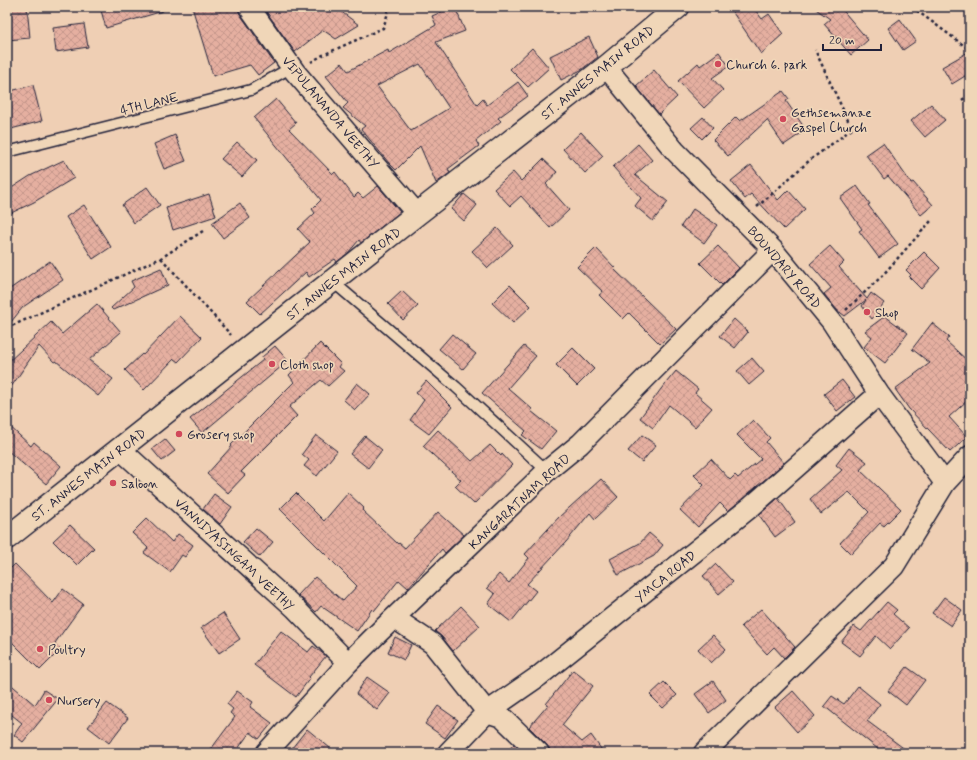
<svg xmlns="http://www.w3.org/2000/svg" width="977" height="760" viewBox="0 0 977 760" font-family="Mynerve,sans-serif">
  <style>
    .building { fill: url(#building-cross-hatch); stroke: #22223b; fill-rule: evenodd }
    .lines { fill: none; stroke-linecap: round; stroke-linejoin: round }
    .lane-casing { stroke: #22223b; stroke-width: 13 }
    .street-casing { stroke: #22223b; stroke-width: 23 }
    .secondary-casing { stroke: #22223b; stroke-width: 25 }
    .path { stroke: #22223b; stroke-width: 2.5; stroke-dasharray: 3 3; stroke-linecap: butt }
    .lane { stroke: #f0d6b8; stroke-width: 10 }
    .street { stroke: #f0d6b8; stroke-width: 20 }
    .secondary { stroke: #f0d6b8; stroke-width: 22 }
    .poi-dot { fill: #d1495b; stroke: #f0d6b8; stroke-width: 1.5 }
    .labels { text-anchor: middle; stroke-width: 3.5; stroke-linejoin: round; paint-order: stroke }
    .poi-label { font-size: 13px; fill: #22223b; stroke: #f0d6b8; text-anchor: start }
    .street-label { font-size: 13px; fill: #22223b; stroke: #f0d6b8 }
  </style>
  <defs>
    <pattern id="building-cross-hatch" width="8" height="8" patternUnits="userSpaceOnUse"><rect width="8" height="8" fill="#e5afa0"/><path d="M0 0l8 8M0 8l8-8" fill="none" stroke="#c4968b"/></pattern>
  </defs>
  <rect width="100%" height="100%" fill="#efcfb4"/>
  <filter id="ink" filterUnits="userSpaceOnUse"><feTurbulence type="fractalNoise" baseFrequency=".025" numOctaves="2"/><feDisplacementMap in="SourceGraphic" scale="8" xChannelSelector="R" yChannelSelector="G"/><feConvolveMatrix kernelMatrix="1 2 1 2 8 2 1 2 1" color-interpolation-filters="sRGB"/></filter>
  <g filter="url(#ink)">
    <path class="building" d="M 7,7 L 27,7 L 30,38 L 7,40 Z
      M 100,7 L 163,7 L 163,11 L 106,28 Z
      M 192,7 L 238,7 L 240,14 L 274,63 L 258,75 L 250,65 L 213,76 Z
      M 263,7 L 335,7 L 359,25 L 336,39 L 323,30 L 295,52 Z
      M 453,7 L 455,7 L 465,31 L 436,42 L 477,105 L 483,99 L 487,105 L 518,82 L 528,96 L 498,118 L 501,121 L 476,141 L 479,146 L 448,169 L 450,173 L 436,183 L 420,146 L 396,170 L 389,163 L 361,129 L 365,126 L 343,108 L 348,103 L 326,76 L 342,63 L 348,71 L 388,50 L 389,53 L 436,25 L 432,16 ZM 420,64 L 449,108 L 411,131 L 377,86 Z
      M 729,7 L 753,7 L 762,19 L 769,14 L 783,34 L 761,54 Z
      M 813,7 L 840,7 L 868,40 L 851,55 L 824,24 L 830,19 Z
      M 900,19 L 916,41 L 903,50 L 888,28 Z
      M 84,24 L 88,47 L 56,52 L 53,28 Z
      M 589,37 L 598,57 L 581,70 L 561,80 L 550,56 Z
      M 532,48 L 549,68 L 528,87 L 510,69 Z
      M 970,51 L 970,73 L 952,84 L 942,67 Z
      M 719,52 L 729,66 L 712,78 L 723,90 L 704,108 L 678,81 L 698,63 L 700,66 Z
      M 654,70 L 677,97 L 659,114 L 636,86 Z
      M 33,85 L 42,121 L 7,130 L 7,92 Z
      M 783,91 L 789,99 L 786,101 L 806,130 L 784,145 L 767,120 L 728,156 L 713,140 L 736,117 L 740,121 Z
      M 276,99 L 296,123 L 289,129 L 333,174 L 335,172 L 354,197 L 358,193 L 363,198 L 378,186 L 400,212 L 361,243 L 359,240 L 348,253 L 337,262 L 335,259 L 309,277 L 306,272 L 260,314 L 247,301 L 310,242 L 298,229 L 315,213 L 312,209 L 321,200 L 254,118 Z
      M 931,104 L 945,120 L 925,137 L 911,121 Z
      M 703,117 L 713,128 L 702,139 L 691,128 Z
      M 581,132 L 603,156 L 585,173 L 563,149 Z
      M 175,135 L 186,161 L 164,169 L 154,144 Z
      M 237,142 L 257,160 L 242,177 L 221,159 Z
      M 883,143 L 911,183 L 913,182 L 933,205 L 921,215 L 888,176 L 884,179 L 866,155 Z
      M 638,144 L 652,160 L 635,175 L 668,202 L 653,221 L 635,206 L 641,198 L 613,167 Z
      M 543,159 L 557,172 L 546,184 L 569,210 L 550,228 L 521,196 L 510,206 L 494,189 L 513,172 L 521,181 Z
      M 64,160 L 74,178 L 34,202 L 7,215 L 7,191 L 30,176 Z
      M 751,165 L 778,200 L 788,190 L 805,209 L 784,229 L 751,194 L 745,199 L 731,181 Z
      M 857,186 L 870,204 L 868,205 L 898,244 L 879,258 L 859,231 L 862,229 L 840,198 Z
      M 147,187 L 160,205 L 134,223 L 122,205 Z
      M 209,194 L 216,216 L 173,230 L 166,208 Z
      M 464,194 L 477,205 L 464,221 L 451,209 Z
      M 240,203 L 250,218 L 223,238 L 212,223 Z
      M 84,205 L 111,247 L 93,259 L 66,217 Z
      M 693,209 L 717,225 L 704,243 L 681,226 Z
      M 497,228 L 513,245 L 488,268 L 472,251 Z
      M 718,246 L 739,268 L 722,285 L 700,263 Z
      M 830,246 L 844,262 L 839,267 L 867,299 L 871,293 L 884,303 L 872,319 L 862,306 L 866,300 L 845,316 L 837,310 L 824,294 L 831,288 L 810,264 Z
      M 596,248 L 615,268 L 614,269 L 676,329 L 660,344 L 629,313 L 623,319 L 599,295 L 603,292 L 577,267 Z
      M 924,252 L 940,268 L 921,289 L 909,277 L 911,275 L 906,270 Z
      M 50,261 L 63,280 L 23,307 L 7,327 L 7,291 Z
      M 161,268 L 168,285 L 113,310 L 111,308 L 134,287 L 131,281 Z
      M 510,285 L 531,306 L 513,323 L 492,303 Z
      M 402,291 L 418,306 L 403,320 L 388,304 Z
      M 97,304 L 121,332 L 89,360 L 113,379 L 98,396 L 56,361 L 54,362 L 39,346 L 7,393 L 7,363 L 51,322 L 62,334 Z
      M 180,316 L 202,337 L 178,362 L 174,359 L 144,390 L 125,370 L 142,354 L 143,355 Z
      M 885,316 L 908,333 L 885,363 L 864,347 L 872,337 L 865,331 Z
      M 734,319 L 748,332 L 735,348 L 720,336 Z
      M 932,323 L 949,337 L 946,341 L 970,363 L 970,398 L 949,417 L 967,437 L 950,452 L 909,409 L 895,389 L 930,363 L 912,349 Z
      M 452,334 L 476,354 L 463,369 L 439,349 Z
      M 320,343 L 341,364 L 339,367 L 344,371 L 328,386 L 321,380 L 289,407 L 297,416 L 241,472 L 245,475 L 228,493 L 207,474 L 232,446 L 231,445 L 294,382 L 289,375 Z
      M 275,346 L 288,361 L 202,433 L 190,419 L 263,360 L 262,357 Z
      M 524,346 L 536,356 L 508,388 L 532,409 L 531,411 L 556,431 L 541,449 L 522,435 L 526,431 L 482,393 Z
      M 573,348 L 594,369 L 577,386 L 556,365 Z
      M 752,358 L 764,372 L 749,385 L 737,371 Z
      M 676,371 L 698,389 L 695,393 L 712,408 L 695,427 L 669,405 L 653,428 L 640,418 L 661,389 Z
      M 842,380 L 855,397 L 837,411 L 824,394 Z
      M 426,381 L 452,407 L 429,434 L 410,420 L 424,400 L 416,393 Z
      M 357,383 L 370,394 L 355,410 L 344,400 Z
      M 753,420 L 770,438 L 766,442 L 784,463 L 728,511 L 720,503 L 698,527 L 680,510 L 704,485 L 694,475 L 711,459 L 730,480 L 735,475 L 738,478 L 761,459 L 737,435 Z
      M 7,424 L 31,446 L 34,442 L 61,466 L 46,484 L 7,450 Z
      M 438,430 L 472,461 L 490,445 L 501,456 L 502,454 L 512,465 L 474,504 L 455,486 L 461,480 L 423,446 Z
      M 316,435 L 337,451 L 317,476 L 304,466 L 309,460 L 302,454 Z
      M 642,435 L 656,445 L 642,462 L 628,451 Z
      M 365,436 L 382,450 L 368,468 L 350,454 Z
      M 165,439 L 175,451 L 162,461 L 152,449 Z
      M 849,448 L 867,462 L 860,470 L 901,509 L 884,526 L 880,523 L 851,554 L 840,543 L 869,512 L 849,492 L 821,514 L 810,499 L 842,470 L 836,465 Z
      M 601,479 L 618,497 L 595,519 L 590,513 L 566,542 L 527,584 L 536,591 L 511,622 L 488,604 L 495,594 L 487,588 L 499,574 L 509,583 L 529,558 L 525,554 L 559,517 Z
      M 296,493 L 324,521 L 348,493 L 364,508 L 362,510 L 398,544 L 399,543 L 405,548 L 438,512 L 464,535 L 445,553 L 442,549 L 408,588 L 399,580 L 374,611 L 372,609 L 357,631 L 321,606 L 316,612 L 298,595 L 315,577 L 343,601 L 357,586 L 280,509 Z
      M 214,494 L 232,507 L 220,524 L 203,509 Z
      M 778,498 L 795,522 L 775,537 L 759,515 Z
      M 147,518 L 172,542 L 178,534 L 193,545 L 185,557 L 182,555 L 170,572 L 144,553 L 148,548 L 132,533 Z
      M 70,525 L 94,548 L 77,565 L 53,541 Z
      M 256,528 L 273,542 L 260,557 L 243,542 Z
      M 649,533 L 663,545 L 654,556 L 618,575 L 610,559 L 640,543 Z
      M 15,564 L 53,603 L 63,589 L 83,604 L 55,643 L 61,649 L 40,670 L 7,637 L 7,572 Z
      M 716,564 L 733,582 L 719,594 L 703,576 Z
      M 944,597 L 962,610 L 951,626 L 932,613 Z
      M 887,602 L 897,610 L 893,614 L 909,628 L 890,649 L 876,636 L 860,656 L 841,642 L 854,626 L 861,631 Z
      M 461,606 L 480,626 L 453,651 L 442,637 L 435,631 Z
      M 761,609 L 795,647 L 784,658 L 774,647 L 767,654 L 741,626 Z
      M 223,613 L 240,639 L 219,653 L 201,628 Z
      M 281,631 L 308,652 L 313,646 L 326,656 L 309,677 L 310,678 L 296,697 L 254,665 Z
      M 713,635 L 726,649 L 711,663 L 698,649 Z
      M 395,637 L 411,645 L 404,660 L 388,652 Z
      M 907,667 L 925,680 L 906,705 L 888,691 Z
      M 573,670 L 593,686 L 562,725 L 582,742 L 591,735 L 604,753 L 550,753 L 550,750 L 547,745 L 529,727 L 548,705 L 546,704 Z
      M 367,677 L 390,693 L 377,710 L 356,694 Z
      M 7,681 L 35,705 L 44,690 L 58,699 L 23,742 L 14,735 L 22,723 L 7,711 Z
      M 713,681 L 726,700 L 709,713 L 695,694 Z
      M 664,682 L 677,695 L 663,708 L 650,695 Z
      M 858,686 L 880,704 L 867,721 L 910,753 L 883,753 L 824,706 L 832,696 L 844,704 Z
      M 237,691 L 253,702 L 250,707 L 272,723 L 259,739 L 250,732 L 235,753 L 208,753 L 235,717 L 230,713 L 233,709 L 227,704 Z
      M 793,691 L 815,716 L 797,732 L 775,707 Z
      M 107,703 L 128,718 L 109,743 L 88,727 Z
      M 438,706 L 458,720 L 445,738 L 425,724 Z
      M 307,729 L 336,753 L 288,753 Z
      M 514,744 L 523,753 L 506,753 Z"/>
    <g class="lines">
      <defs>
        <path id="lane" d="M 7,152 L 251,90 L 292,67
          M 332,281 L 456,387 L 547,471"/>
        <path id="street" d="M 249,7 L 295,72 L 417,214
          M 606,67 L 675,151 L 773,250 L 832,322 L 879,394 L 945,483
          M 120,449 L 295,608 L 348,663
          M 394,618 L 433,644 L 487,712 L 502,717 L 539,753
          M 266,753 L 348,663 L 374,637 L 547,471 L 580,444 L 773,250
          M 448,753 L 487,712 L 539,676 L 752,506 L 879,394
          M 704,753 L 894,566 L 945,483 L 970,456"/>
        <path id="secondary" d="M 7,538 L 417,214 L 606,67 L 678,7"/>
      </defs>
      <use href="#lane" class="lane-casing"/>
      <use href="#street" class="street-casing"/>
      <use href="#secondary" class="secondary-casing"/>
      <path class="path" d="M 912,7 L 970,50
        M 311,62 L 323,55 L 383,28 L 388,13 L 386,7
        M 962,100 L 970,94
        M 757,207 L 810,160 L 852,129 L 815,50
        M 161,258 L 231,335
        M 846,310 L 881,277 L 931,221
        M 7,328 L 161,258 L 203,231"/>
      <use href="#lane" class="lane"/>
      <use href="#street" class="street"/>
      <use href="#secondary" class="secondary"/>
    </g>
  </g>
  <g class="poi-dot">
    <circle cx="718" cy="64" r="4"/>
    <circle cx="783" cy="119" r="4"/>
    <circle cx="867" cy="312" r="4"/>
    <circle cx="272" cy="364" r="4"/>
    <circle cx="179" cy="434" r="4"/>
    <circle cx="113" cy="483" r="4"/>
    <circle cx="40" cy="649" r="4"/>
    <circle cx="49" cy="700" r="4"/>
  </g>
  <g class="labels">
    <g class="poi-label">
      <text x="726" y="69">Church 6. park</text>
      <text x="791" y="117">Gethsemanae<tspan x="791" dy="15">Gaspel Church</tspan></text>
      <text x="875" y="317">Shop</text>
      <text x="280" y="369">Cloth shop</text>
      <text x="187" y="439">Grosery shop</text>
      <text x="121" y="488">Saloon</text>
      <text x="48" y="654">Poultry</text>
      <text x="57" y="705">Nursery</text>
    </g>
    <g class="street-label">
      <text transform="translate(597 72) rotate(-39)" y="5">ST. ANNES MAIN ROAD</text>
      <text transform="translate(149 103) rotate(-14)" y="5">4TH LANE</text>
      <text transform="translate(331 112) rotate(50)" y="5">VIPULANANDA VEETHY</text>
      <text transform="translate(785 267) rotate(49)" y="5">BOUNDARY ROAD</text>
      <text transform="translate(343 273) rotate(-38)" y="5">ST. ANNES MAIN ROAD</text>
      <text transform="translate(88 474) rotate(-38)" y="5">ST. ANNES MAIN ROAD</text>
      <text transform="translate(519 501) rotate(-43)" y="5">KANGARATNAM ROAD</text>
      <text transform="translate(235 554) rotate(43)" y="5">VANNIYASINGAM VEETHY</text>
      <text transform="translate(665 576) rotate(-39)" y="5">YMCA ROAD</text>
    </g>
  </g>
  <rect width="977" height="760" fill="none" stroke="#f0d6b8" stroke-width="24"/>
  <rect x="12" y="12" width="953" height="736" fill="none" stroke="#22223b" stroke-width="1.5" filter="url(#ink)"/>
  <path d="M823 44v6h58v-6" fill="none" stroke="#22223b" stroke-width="2"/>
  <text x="829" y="44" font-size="12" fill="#22223b" stroke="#f0d6b8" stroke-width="3" paint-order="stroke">20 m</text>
</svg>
